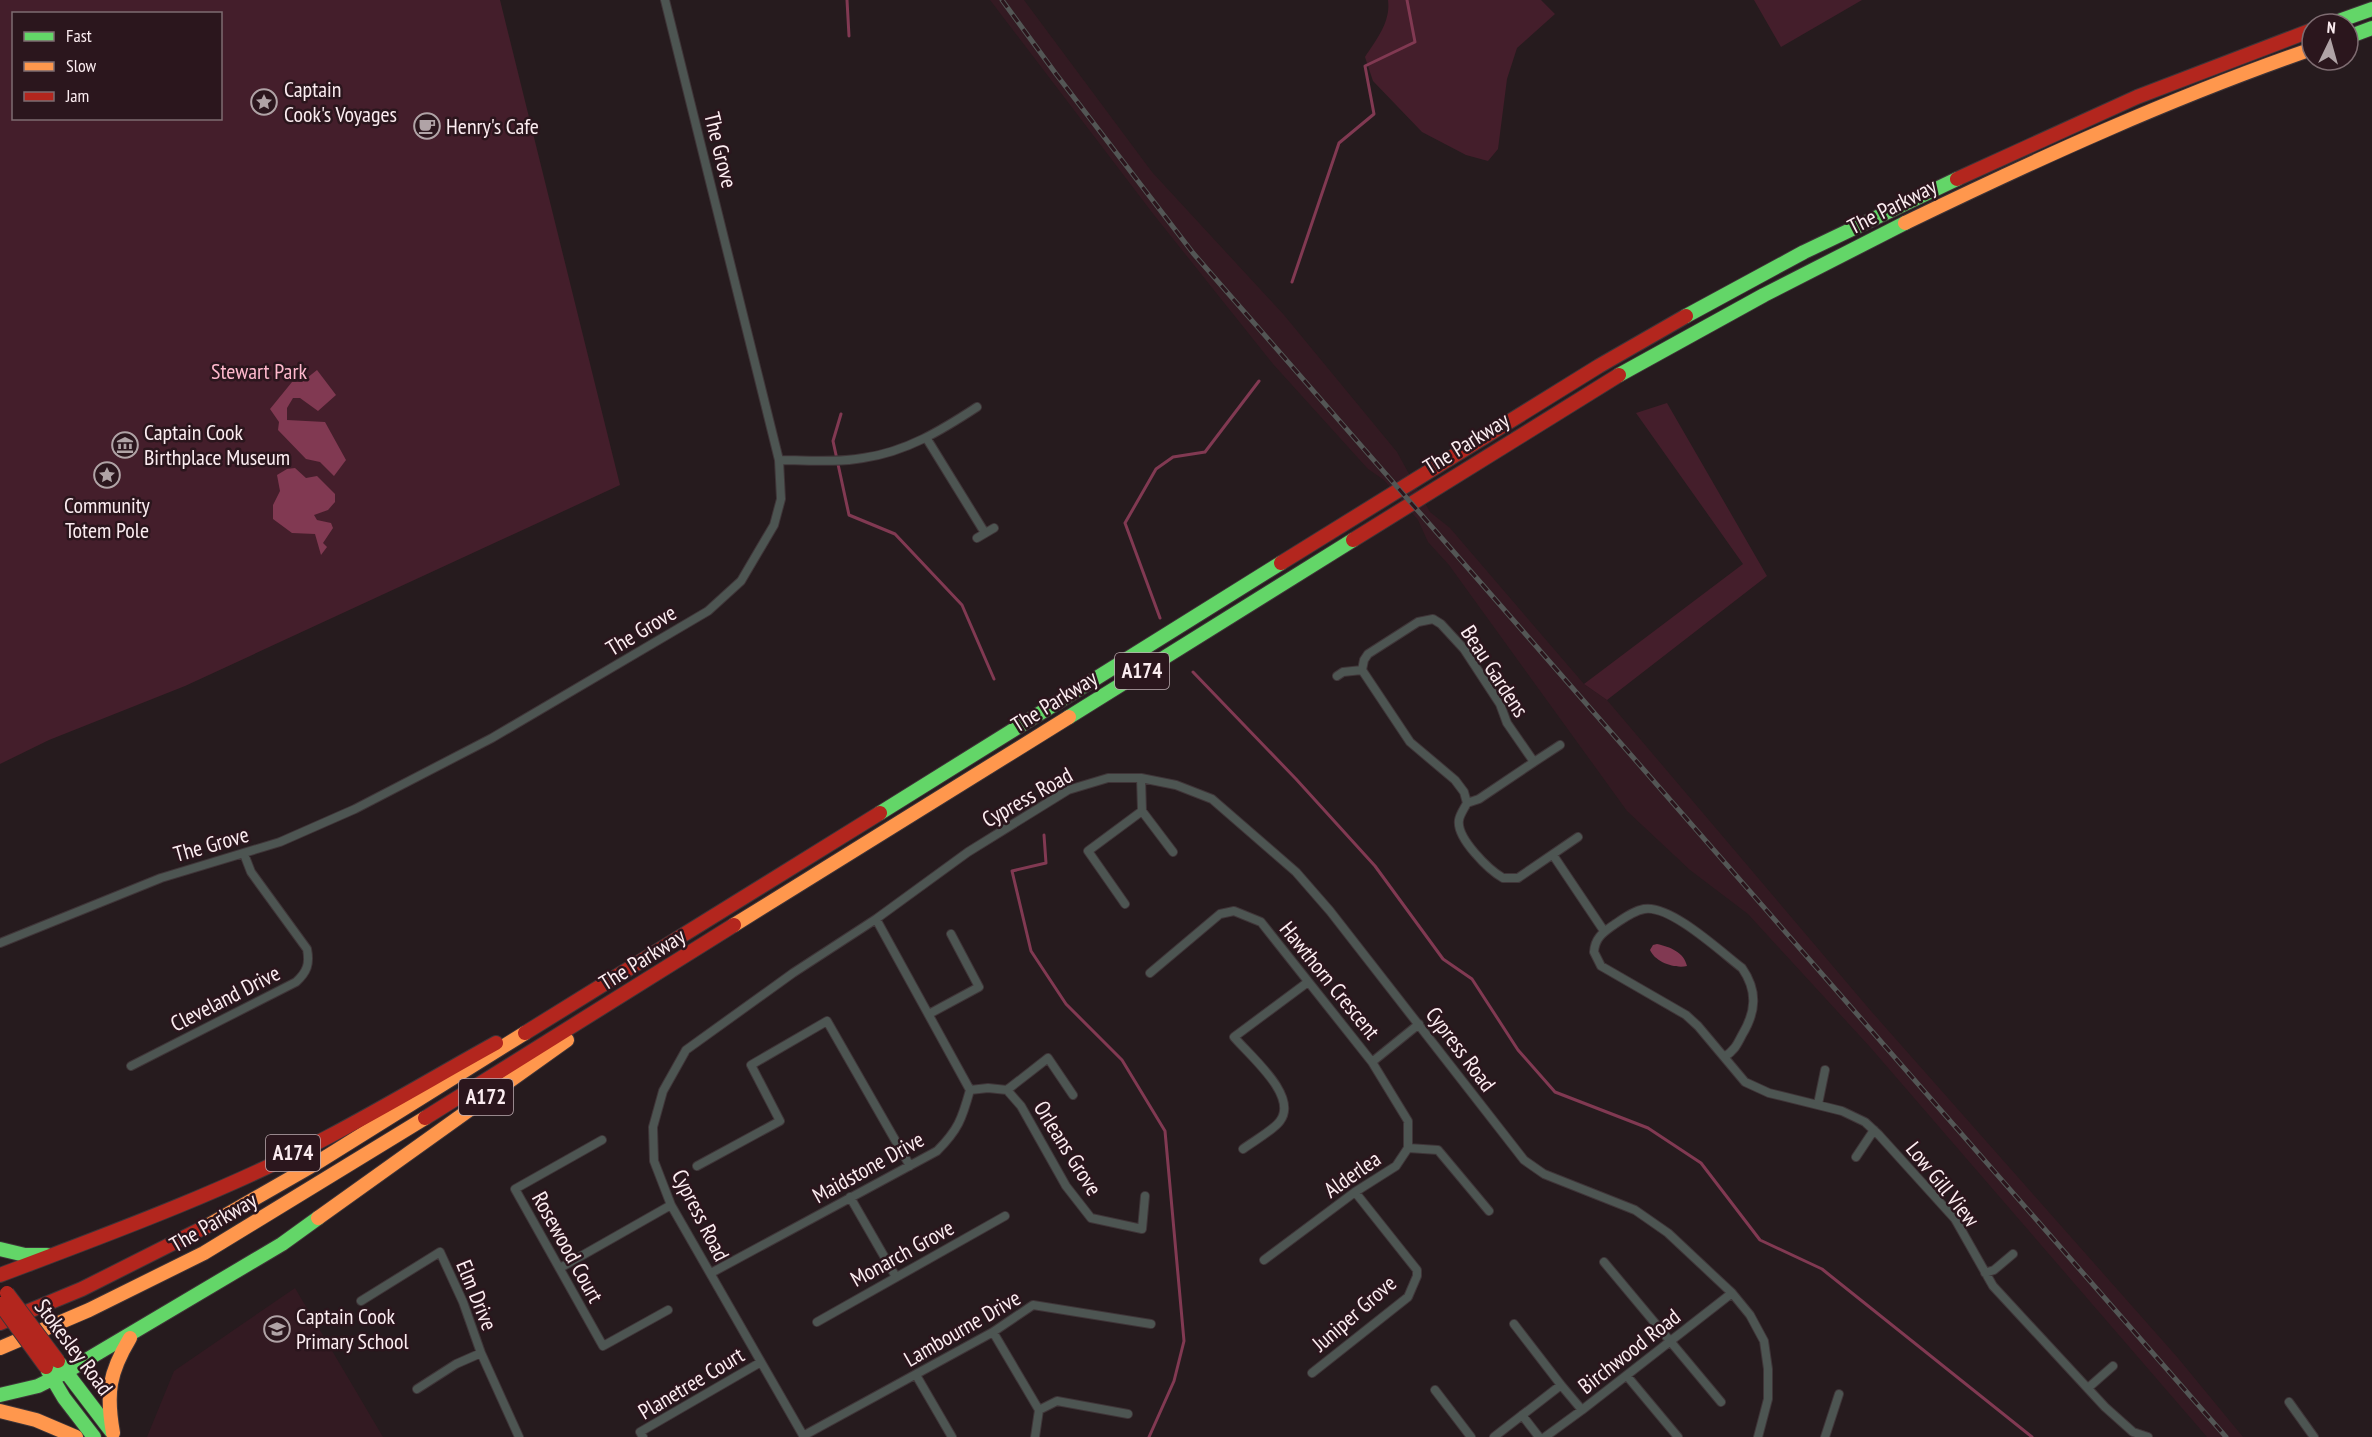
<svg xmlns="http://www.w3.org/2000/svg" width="2372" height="1437" viewBox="0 0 2372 1437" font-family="'PT Sans Narrow',sans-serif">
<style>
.built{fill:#331a22}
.green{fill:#441e2b;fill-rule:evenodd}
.water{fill:#813952}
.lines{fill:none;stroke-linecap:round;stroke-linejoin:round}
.stream{stroke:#813952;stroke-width:3}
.street-casing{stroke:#3f3538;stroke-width:10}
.fast-casing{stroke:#3f3538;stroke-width:16}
.slow-casing{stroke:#3f3538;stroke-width:16}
.jam-casing{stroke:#3f3538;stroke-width:16}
.street{stroke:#4d5552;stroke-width:8}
.fast{stroke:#63d668;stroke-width:14}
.slow{stroke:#ff974d;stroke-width:14}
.jam{stroke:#b3261e;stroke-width:14}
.rail-casing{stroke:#535655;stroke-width:5}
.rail{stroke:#2b161d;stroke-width:3;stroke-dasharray:9;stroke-linecap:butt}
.jam-bridge-casing{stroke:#3f3538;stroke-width:16;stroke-linecap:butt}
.jam-bridge{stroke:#b3261e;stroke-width:14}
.labels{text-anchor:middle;stroke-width:5;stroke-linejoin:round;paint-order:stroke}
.shield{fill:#2b161d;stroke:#bdacb1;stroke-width:1.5}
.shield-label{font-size:21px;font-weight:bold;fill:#fbecf0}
.poi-label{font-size:22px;fill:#fbecf0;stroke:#2b161d;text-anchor:start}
.street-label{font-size:22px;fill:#fbecf0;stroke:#2b161d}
.park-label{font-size:22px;fill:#ffb9cd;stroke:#2b161d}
</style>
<rect width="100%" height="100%" fill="#261b1e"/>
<path class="built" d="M990 0H1024L1152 172 1284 315 1397 452 1430 512 1450 528 1584 684 1607 700 1871 1011 2178 1358 2243 1437H2207L1870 1047 1748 914 1690 870 1627 811 1449 565 1428 542 1418 520 1384 480 1368 469 1273 364 1154 215Z
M295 1288 383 1437H147L174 1371Z"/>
<path class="green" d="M0 0H500L620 485 185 686 49 740 0 764ZM14 14H220V118H14Z
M1388 0H1541L1555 14 1517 48 1507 79 1498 149 1488 161 1466 155 1422 132 1373 81 1365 57C1376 40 1391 22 1388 0Z
M1754 0H1862L1781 47Z
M1667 403 1767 576 1607 700 1584 684 1743 564 1636 413Z"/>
<path class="water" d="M317 370 336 395 318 411 300 398H293L287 408V420L325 422 346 460 334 476 320 462 306 459 278 430 279 422 270 409 292 382H302Z
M295 468 306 478 317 476 335 494V502L328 510 314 515 317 520 331 523 333 528 323 543 327 547 321 555 315 534 292 533 273 519V505L280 491 277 475 287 469Z
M1657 944C1670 947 1684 952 1687 966 1675 969 1655 962 1650 950L1653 945Z"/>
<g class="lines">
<path class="stream" d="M847 0 849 36
M1292 282 1339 143 1374 114 1365 66 1415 42 1407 0
M841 414 833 441 849 515 895 534 962 605 994 679
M1160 618 1125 523 1156 469 1173 457 1205 452 1259 381
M1193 672 1296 779 1375 866 1443 959 1472 979 1518 1050 1555 1092 1648 1128 1701 1163 1760 1240 1822 1269 2032 1437
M1044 835 1046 863 1012 871 1031 951 1066 1004 1122 1060 1165 1131 1184 1341 1174 1381 1149 1437"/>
<g class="street-casing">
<path id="street" d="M927 439 985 533
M779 460C807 460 836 463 863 458 906 452 942 430 977 407
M977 538 994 528
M1433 619 1441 624 1464 649 1500 704 1507 723 1534 762 1479 799 1467 803 1464 792 1455 780 1410 742 1362 670 1364 660 1368 654 1418 622Z
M1337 676 1343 672 1362 670
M1534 762 1560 745
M1467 803C1464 809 1460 814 1459 820 1456 838 1489 870 1503 878H1518L1578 837
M1142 811 1173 852
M1553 855 1604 931
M1125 904 1088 851 1142 811 1141 778
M0 943 161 878 280 842 355 809 492 738 708 611 741 581 774 525 781 499 779 460 665 0
M1150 973 1220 914 1234 911 1261 922 1372 1062 1419 1024
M929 1014 979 987 951 934
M1724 1057C1734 1051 1737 1045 1742 1035 1756 1012 1758 991 1742 968 1721 952 1670 904 1644 909 1633 911 1624 918 1615 924 1604 932 1595 937 1594 952L1601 966 1686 1015 1698 1026 1745 1082 1769 1093 1842 1111 1865 1122 1879 1135 1955 1219 1993 1286 2105 1407 2133 1432 2148 1437
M131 1066 296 982C307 972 310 964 307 949L251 872 244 854
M970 1090 988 1088 1007 1090 1021 1106 1066 1186 1091 1218 1142 1229 1145 1196
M1007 1090 1048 1058 1073 1095
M1818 1104 1825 1070
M602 1140 515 1189 603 1346 668 1310
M1408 1148 1438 1150 1489 1211
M1243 1149C1252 1142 1274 1130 1280 1121 1299 1096 1249 1055 1234 1037L1308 982
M1856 1157 1874 1130
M697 1166 780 1121 751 1065 827 1021 910 1166
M850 1197 896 1277
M1264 1260 1355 1192 1396 1166 1408 1148V1121L1372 1062
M1604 1262 1721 1402
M560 1268 671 1205
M711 1273 937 1151C958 1130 962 1119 970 1090L876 919
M1985 1273 1994 1270 2013 1254
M361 1301 440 1252 463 1302 481 1353 519 1437
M817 1322 1005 1216
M1514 1324 1561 1385
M993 1332 1039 1410 1035 1437
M1312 1373 1408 1297 1417 1276V1270L1355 1192
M916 1375 952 1437
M1627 1376 1678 1437
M2088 1388 2113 1366
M417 1389 456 1364 481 1353
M1435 1390 1471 1437
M2289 1402 2314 1437
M1039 1410 1057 1401 1128 1414
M1522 1415 1539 1437
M803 1436 993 1332 1033 1305 1151 1324
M643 1437 640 1432 761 1362
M804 1437 671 1205 654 1161 653 1127 663 1091 686 1050 793 973 876 919 968 852 1068 790 1108 778H1141L1176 785 1212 799 1296 872 1330 911 1524 1160 1544 1174 1635 1210 1668 1233 1732 1293 1750 1315 1764 1341 1768 1369V1399L1758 1437
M1494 1437 1561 1385 1582 1410 1732 1293
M1545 1437 1582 1410
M1825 1437 1839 1394"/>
</g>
<g class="fast-casing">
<path id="fast" d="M2330 24 2372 9
M2348 37 2372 28
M1686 316 1804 252 1957 179
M1619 375 1764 295 1905 223
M1069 717 1353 540
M880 813 1281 563
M0 1249 25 1255H47
M60 1364 111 1431
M48 1371 64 1398 94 1437
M0 1395 38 1386 66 1372 282 1244 318 1218"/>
</g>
<g class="slow-casing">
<path id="slow" d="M1905 223C2037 159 2173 97 2312 49
M734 925 1069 717
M318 1218 567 1040
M207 1226 315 1164 525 1033
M0 1348 89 1310 204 1253 425 1118
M0 1411 36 1420 76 1437
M113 1433C106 1393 109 1373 130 1338"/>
</g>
<g class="jam-casing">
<path id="jam" d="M1957 179 2137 97 2312 30
M1353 540 1619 375
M1281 563 1599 366 1686 316
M525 1033 880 813
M425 1118 734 925
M0 1275C111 1233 223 1192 328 1137 385 1107 440 1074 496 1043
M0 1323 82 1289 207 1226"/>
</g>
<use href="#street" class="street"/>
<use href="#fast" class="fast"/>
<use href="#slow" class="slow"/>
<use href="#jam" class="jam"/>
<g class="rail-casing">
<path id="rail" d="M1002 0 1056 74 1193 253 2226 1437"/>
</g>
<use href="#rail" class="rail"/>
<g class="jam-bridge-casing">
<path id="jam-bridge" d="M7 1293 58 1361
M0 1304 46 1367"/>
</g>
<use href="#jam-bridge" class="jam-bridge"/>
</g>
<defs>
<g id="sight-ring" transform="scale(1.35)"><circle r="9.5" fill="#2b161d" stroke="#b0a3a6" stroke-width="1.5"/><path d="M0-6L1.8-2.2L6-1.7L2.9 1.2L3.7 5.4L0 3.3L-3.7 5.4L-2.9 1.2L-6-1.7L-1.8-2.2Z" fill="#b0a3a6"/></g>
<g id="cafe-ring" transform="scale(1.35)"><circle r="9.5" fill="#2b161d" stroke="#b0a3a6" stroke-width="1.5"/><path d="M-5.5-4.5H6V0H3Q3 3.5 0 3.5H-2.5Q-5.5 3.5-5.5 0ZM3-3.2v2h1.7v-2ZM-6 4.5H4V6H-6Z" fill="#b0a3a6"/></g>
<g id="museum-ring" transform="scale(1.35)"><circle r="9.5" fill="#2b161d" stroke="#b0a3a6" stroke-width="1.5"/><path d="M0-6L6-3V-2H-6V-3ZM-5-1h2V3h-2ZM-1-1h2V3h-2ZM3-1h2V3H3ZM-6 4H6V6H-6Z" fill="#b0a3a6"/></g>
<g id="school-ring" transform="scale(1.35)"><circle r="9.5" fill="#2b161d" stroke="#b0a3a6" stroke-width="1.5"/><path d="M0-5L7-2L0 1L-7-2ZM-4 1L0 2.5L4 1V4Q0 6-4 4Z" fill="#b0a3a6"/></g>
</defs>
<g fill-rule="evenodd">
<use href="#sight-ring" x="264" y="102"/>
<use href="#cafe-ring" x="427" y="126"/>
<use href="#museum-ring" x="125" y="445"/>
<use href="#sight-ring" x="107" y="475"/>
<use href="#school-ring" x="277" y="1329"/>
</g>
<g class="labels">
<g class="shield">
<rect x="1115" y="653" width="54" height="36" rx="4.5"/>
<rect x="459" y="1079" width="54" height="36" rx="4.5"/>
<rect x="266" y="1135" width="54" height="36" rx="4.5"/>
</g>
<g class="shield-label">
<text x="1142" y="678">A174</text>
<text x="486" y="1104">A172</text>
<text x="293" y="1160">A174</text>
</g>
<g class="poi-label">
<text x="284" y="97">Captain<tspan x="284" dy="25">Cook's Voyages</tspan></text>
<text x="446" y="134">Henry's Cafe</text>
<text x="144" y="440">Captain Cook<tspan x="144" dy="25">Birthplace Museum</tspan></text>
<text x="107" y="513" text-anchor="middle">Community<tspan x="107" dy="25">Totem Pole</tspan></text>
<text x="296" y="1324">Captain Cook<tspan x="296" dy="25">Primary School</tspan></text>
</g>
<g class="street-label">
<text transform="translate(721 150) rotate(76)" y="8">The Grove</text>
<text transform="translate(1892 206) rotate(-27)" y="8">The Parkway</text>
<text transform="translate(1466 443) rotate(-32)" y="8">The Parkway</text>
<text transform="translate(641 630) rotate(-31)" y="8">The Grove</text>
<text transform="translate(1495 671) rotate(57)" y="8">Beau Gardens</text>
<text transform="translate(1054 701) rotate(-32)" y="8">The Parkway</text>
<text transform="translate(1027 797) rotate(-29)" y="8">Cypress Road</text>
<text transform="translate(211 844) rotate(-16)" y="8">The Grove</text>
<text transform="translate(642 959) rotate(-32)" y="8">The Parkway</text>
<text transform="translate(1330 980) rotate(51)" y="8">Hawthorn Crescent</text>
<text transform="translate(225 998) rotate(-27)" y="8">Cleveland Drive</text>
<text transform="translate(1461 1049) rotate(53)" y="8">Cypress Road</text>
<text transform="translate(1068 1148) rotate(58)" y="8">Orleans Grove</text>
<text transform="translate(868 1167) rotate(-29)" y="8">Maidstone Drive</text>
<text transform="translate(1352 1174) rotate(-35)" y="8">Alderlea</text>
<text transform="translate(1943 1184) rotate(51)" y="8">Low Gill View</text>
<text transform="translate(701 1215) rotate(63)" y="8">Cypress Road</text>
<text transform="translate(213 1222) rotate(-30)" y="8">The Parkway</text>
<text transform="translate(568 1247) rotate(61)" y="8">Rosewood Court</text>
<text transform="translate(902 1253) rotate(-29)" y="8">Monarch Grove</text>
<text transform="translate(477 1295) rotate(68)" y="8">Elm Drive</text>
<text transform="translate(1354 1313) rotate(-41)" y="8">Juniper Grove</text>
<text transform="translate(962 1328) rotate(-30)" y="8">Lambourne Drive</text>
<text transform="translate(74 1347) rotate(53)" y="8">Stokesley Road</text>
<text transform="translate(1629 1351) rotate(-38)" y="8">Birchwood Road</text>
<text transform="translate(691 1383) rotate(-31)" y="8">Planetree Court</text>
</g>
<g class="park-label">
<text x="259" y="379">Stewart Park</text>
</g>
</g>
<rect x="12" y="12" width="210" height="108" fill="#2b161d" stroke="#7e6c71" stroke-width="1.5"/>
<rect x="24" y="32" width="30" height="9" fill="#63d668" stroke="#7e6c71" stroke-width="1.5"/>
<text x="66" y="42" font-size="18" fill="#fbecf0">Fast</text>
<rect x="24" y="62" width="30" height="9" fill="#ff974d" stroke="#7e6c71" stroke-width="1.5"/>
<text x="66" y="72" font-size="18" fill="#fbecf0">Slow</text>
<rect x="24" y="92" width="30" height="9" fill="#b3261e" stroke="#7e6c71" stroke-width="1.5"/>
<text x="66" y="102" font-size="18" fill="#fbecf0">Jam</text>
<g transform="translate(2330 42) rotate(5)"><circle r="28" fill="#2b161d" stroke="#7e6c71" stroke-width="1.5"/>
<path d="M0-4.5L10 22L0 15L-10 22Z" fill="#b0a3a6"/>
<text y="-9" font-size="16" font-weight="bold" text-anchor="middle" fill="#fbecf0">N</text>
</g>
</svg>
